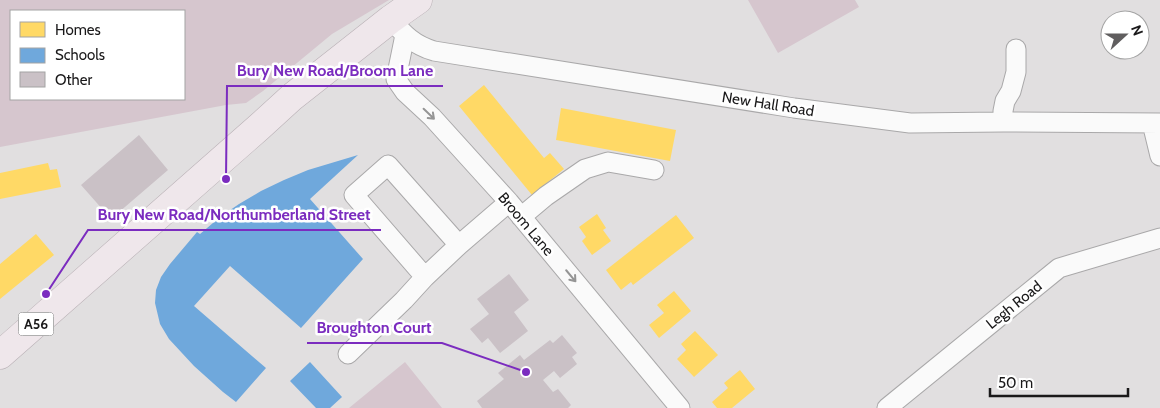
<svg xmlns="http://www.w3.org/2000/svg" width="1160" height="408" viewBox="0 0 1160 408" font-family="Cabin,sans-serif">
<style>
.green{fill:#d6c6ce;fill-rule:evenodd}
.homes{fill:#ffd966}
.schools{fill:#6fa8dc}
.building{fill:#cac1c6}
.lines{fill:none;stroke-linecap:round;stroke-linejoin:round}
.minor-casing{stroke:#a9a8a9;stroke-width:21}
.highway-casing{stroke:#b9b0b5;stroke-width:29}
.minor{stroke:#fafafa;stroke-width:19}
.highway{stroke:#efe7eb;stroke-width:28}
.oneway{stroke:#959595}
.labels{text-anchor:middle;stroke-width:5;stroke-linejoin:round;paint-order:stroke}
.shield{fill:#fff;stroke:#5f5e5f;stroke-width:1}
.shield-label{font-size:14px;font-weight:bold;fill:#1a191a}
.street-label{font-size:15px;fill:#1a191a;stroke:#fff}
.leader{fill:none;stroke:#7b2cbf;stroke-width:2}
.callout-dot{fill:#7b2cbf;stroke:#fff;stroke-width:2}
.callout-label{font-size:16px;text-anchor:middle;font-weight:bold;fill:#7b2cbf;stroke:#fff;stroke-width:5;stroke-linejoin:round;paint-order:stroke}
</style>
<rect width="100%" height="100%" fill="#e1dfe0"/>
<path class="green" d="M0 0H389L332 34 263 91 246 103 226 105 0 147ZM184 11V99H11V11Z
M748 0H855L859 7 778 53Z
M405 362 442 408H349Z"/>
<path class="homes" d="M484 85 544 158 550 153 564 169 532 195 459 106Z
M561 108 676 130 670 161 556 140Z
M48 163 50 170 57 169 61 187 0 199V173Z
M597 214 606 228 603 230 611 241 592 255 582 241 586 237 579 227Z
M676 215 694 238 633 285 631 282 621 290 606 270Z
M36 234 54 255 0 299V264Z
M674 291 691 311 659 338 649 325 664 313 657 305Z
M695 331 718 355 694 377 677 359 686 350 681 344Z
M740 370 755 389 732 408H717L712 402 728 388 724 383Z"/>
<path class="schools" d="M358 155 310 199 363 259 301 328 230 266 194 306 266 368 236 402 223 392 194 366 169 339 160 324 155 303 156 290 161 277 170 264 197 232 200 234 220 217 239 204 261 191 284 180 308 170Z
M310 362 342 397 330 408H316L290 381Z"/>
<path class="building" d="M139 135 168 170 111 219 81 185Z
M509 274 529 300 514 312 528 331 500 353 488 338 482 343 470 329 489 314 477 299Z
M562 335 577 353 572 357 577 364 560 378 554 371 543 380 553 392 558 389 571 405 568 408H482L477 401 504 379 498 373 520 355 524 360 550 340 553 343Z"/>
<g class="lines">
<g class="minor-casing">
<path id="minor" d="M391 19C404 35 414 45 434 51L794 108 910 123 1003 122 1160 123
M405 35 396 79 405 92 432 117 509 202 680 408
M1003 122V111L1005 101 1011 91 1016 72V49
M1152 123 1160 156
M521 217 546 196 585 169 608 162 654 170
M459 245 388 165 354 195 425 277 459 245 509 202
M348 354 404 300 425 277
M887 408 1059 268 1160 238"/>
</g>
<g class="highway-casing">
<path id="highway" d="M0 355 258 128 292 97 391 19 418 0"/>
</g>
<use href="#minor" class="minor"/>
<use href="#highway" class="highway"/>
</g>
<defs><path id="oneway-shaft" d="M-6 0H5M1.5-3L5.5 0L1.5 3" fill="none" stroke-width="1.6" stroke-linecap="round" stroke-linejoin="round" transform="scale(1.25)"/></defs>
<g class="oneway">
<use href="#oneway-shaft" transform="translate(429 114) rotate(44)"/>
<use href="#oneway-shaft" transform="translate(571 276) rotate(50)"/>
</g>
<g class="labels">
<rect class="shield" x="18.5" y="312.5" width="35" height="23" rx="4"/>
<g class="shield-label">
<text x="36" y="329">A56</text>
</g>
<g class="street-label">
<text transform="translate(768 104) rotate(9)" y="5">New Hall Road</text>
<text transform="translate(526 224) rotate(50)" y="5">Broom Lane</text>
<text transform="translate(1014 305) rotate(-39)" y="5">Legh Road</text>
</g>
</g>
<path class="leader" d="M226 179L227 86H443M46 294L88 230H381M526 372L442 343H307"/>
<g class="callout-dot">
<circle cx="226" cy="179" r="5"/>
<circle cx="46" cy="294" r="5"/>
<circle cx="526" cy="372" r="5"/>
</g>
<g class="callout-label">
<text x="335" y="76">Bury New Road/Broom Lane</text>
<text x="234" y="220">Bury New Road/Northumberland Street</text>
<text x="374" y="333">Broughton Court</text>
</g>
<rect x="10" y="10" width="175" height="90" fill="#ffffff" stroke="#a3a3a3"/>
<rect x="20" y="22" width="25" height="15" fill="#ffd966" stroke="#a3a3a3"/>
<text x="55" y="35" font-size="15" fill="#1a191a">Homes</text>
<rect x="20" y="48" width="25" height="15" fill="#6fa8dc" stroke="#a3a3a3"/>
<text x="55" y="60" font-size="15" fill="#1a191a">Schools</text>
<rect x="20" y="72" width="25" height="15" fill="#cac1c6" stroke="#a3a3a3"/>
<text x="55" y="85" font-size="15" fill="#1a191a">Other</text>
<g transform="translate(1125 35) rotate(69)"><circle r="24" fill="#ffffff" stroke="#a3a3a3"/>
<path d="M0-4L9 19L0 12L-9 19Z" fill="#605e5f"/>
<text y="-8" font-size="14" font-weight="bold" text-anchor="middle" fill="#1a191a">N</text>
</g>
<path d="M990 388v8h138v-8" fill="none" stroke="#1a191a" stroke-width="2.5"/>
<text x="998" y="388" font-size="15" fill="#1a191a" stroke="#ffffff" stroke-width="4" paint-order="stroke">50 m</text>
</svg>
